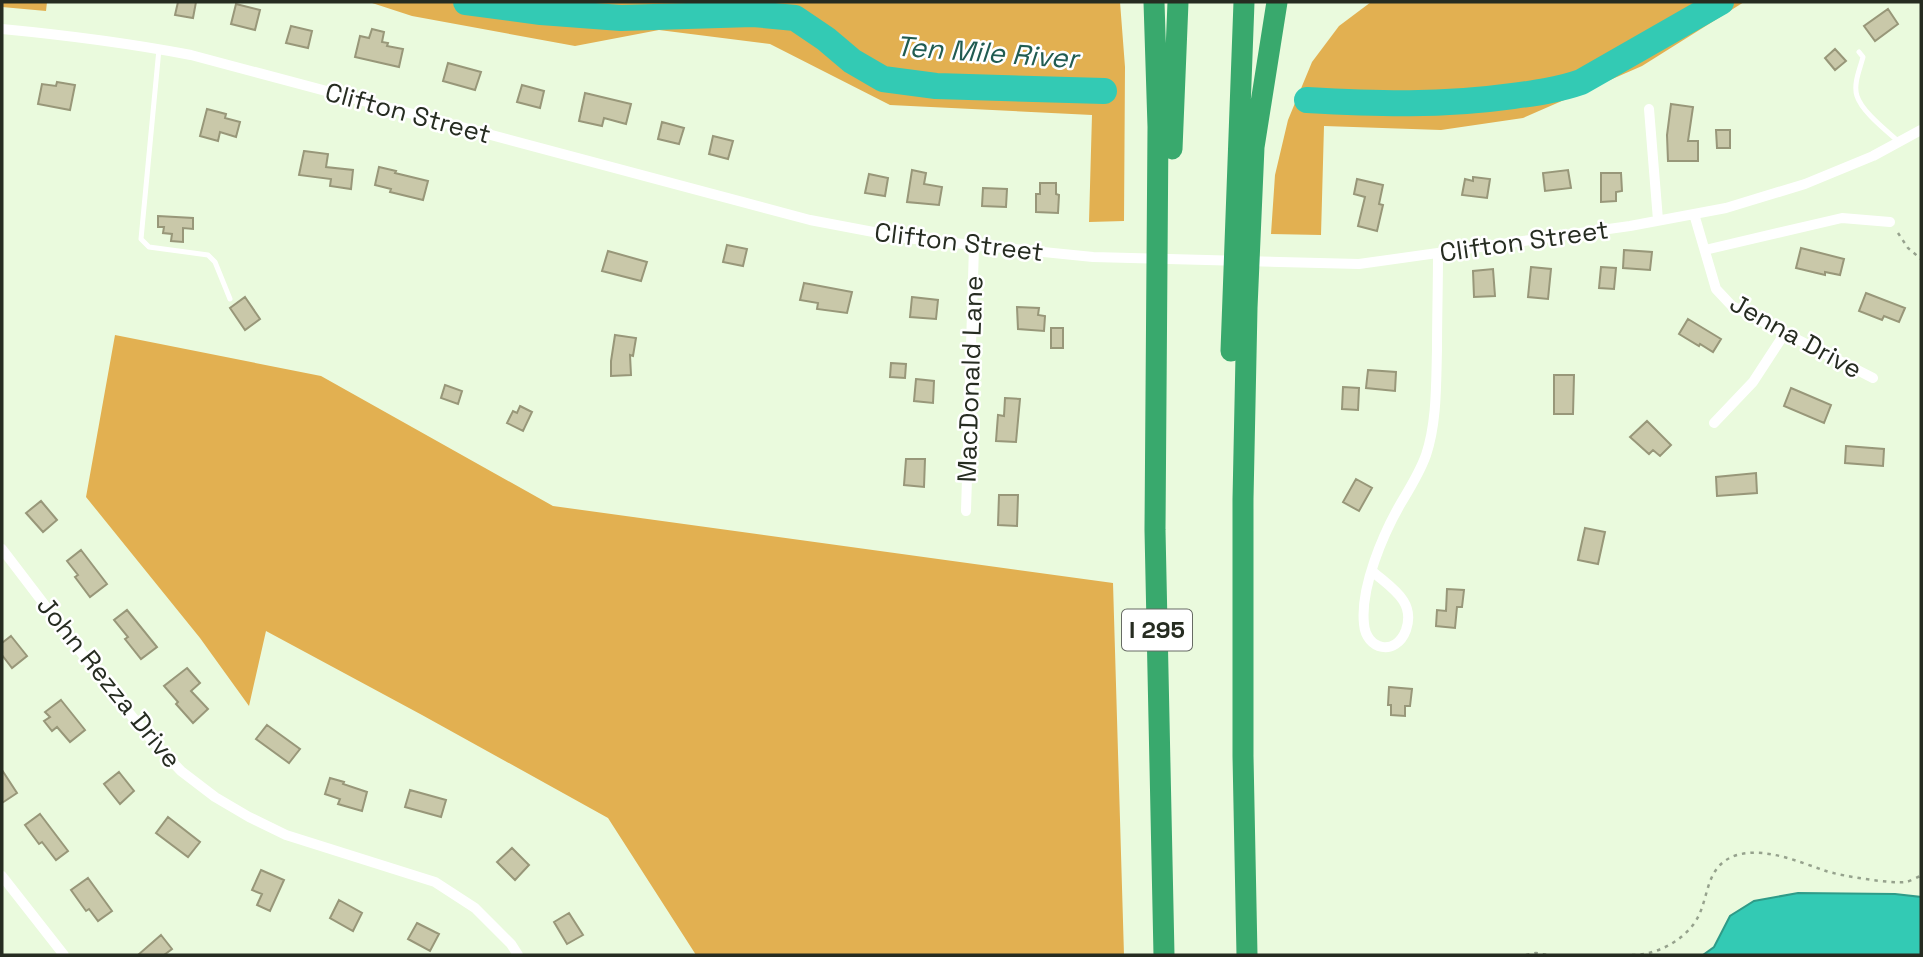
<svg xmlns="http://www.w3.org/2000/svg" width="1923" height="957" viewBox="0 0 1923 957" font-family="'Space Grotesk',sans-serif">
<style>
.forest{fill:#e2b051}
.water{fill:#33cab4;stroke:#2f9b88;stroke-width:2}
.lines{fill:none;stroke-linecap:round;stroke-linejoin:round}
.river{stroke:#33cab4;stroke-width:26}
.building{fill:#c9c8a9;stroke:#989779;stroke-width:2}
.path{stroke:#96a28d;stroke-width:2.5;stroke-dasharray:3.5 5;stroke-linecap:butt}
.lane{stroke:#fff;stroke-width:5}
.street{stroke:#fff;stroke-width:10}
.highway{stroke:#39a96d;stroke-width:21}
.labels{text-anchor:middle;stroke-width:5;stroke-linejoin:round;paint-order:stroke}
.shield{fill:#fff;stroke:#676b64;stroke-width:2}
.shield-label{font-size:24px;font-weight:bold;fill:#262c21}
.street-label{font-size:26px;fill:#262c21;stroke:#fff}
.water-label{font-size:28px;font-style:italic;fill:#215c52;stroke:#fff}
</style>
<rect width="100%" height="100%" fill="#eafadd"/>
<path class="forest" d="M2 2H47L46 11 2 7Z
M369 2H1120L1125 67 1124 221 1089 222 1092 115 890 105 770 44 659 30 575 46 412 16Z
M1371 2H1744L1642 66 1523 118 1441 130 1324 126 1321 235 1271 234 1275 175 1288 120 1312 62 1339 26Z
M115 335 321 376 553 506 1113 583 1124 955H696L608 818 422 715 266 631 249 706 200 638 86 497Z"/>
<path class="water" d="M1798 893 1895 894 1921 897V955H1703L1714 947 1730 916 1754 901Z"/>
<g class="lines">
<path class="river" d="M466 2 541 12 621 18 753 14 795 18 826 39 852 61 883 79 936 86 1104 91
M1307 100C1378 104 1441 106 1513 96 1536 93 1558 90 1581 82L1721 2"/>
</g>
<path class="building" d="M178 2H196L193 18 175 15Z
M236 4 260 10 255 30 231 24Z
M1888 9 1898 24 1875 41 1864 26Z
M291 26 312 31 308 48 286 43Z
M372 29 384 32 382 42 388 43 387 46 403 49 399 67 355 57 360 36 369 38Z
M1835 49 1846 61 1835 70 1825 58Z
M448 63 481 72 475 90 443 81Z
M57 82 75 85 70 110 38 104 42 84 56 86Z
M522 85 544 91 540 108 517 102Z
M585 93 631 104 626 124 604 118 602 126 579 121Z
M1671 104 1693 107 1688 141H1698V161H1668L1667 135Z
M207 109 226 114 225 118 240 122 236 137 220 132 218 141 200 136Z
M662 122 684 128 679 144 658 139Z
M1716 130H1730V148H1717Z
M713 136 733 141 728 159 709 154Z
M304 151 328 154 326 167 353 170 351 189 330 186 331 179 299 175Z
M379 167 396 171 395 173 428 181 423 200 390 192 391 189 375 185Z
M912 170 926 173 924 184 942 187 939 205 907 202Z
M1568 170 1571 188 1545 191 1543 173Z
M1601 173H1621L1622 191 1616 192V201L1601 202Z
M869 174 888 178 885 196 865 193Z
M1473 177 1490 179 1487 198 1462 195 1465 179 1473 181Z
M1357 179 1383 185 1379 204 1383 205 1377 231 1358 226 1365 197 1354 194Z
M1040 183H1056V194L1059 195 1058 213 1036 212V194H1040Z
M983 188 1007 189 1006 207 982 206Z
M158 216 193 218V229L183 228V242L171 241 172 234 163 233 164 227H158Z
M727 245 747 249 743 266 723 262Z
M1801 248 1844 259 1840 275 1825 272V275L1796 268Z
M1624 250 1652 252 1650 270 1623 268Z
M608 251 647 262 641 281 602 271Z
M1531 267 1551 269 1548 299 1528 297Z
M1601 267 1616 268 1614 289 1599 288Z
M1493 269 1495 296 1474 297 1473 271Z
M804 283 852 292 847 313 817 309 818 303 800 300Z
M1866 293 1905 308 1899 322 1884 316 1882 320 1859 311Z
M245 297 260 319 245 330 230 308Z
M912 297 938 300 936 319 910 317Z
M1017 307 1039 308 1038 315 1045 316 1044 331 1018 329Z
M1688 319 1721 339 1713 352 1700 344 1699 346 1679 334Z
M1051 328H1063V348H1051Z
M615 335 636 338 633 356 630 355 631 375 611 376V361Z
M891 363 906 364 905 378 890 377Z
M1368 370 1396 372 1395 391 1366 388Z
M1554 375H1574L1573 414H1554Z
M916 379 934 381 933 403 914 401Z
M445 385 462 391 458 404 441 398Z
M1343 387 1359 388 1358 410 1342 409Z
M1791 388 1831 405 1824 423 1784 406Z
M1005 398 1020 399 1016 442 996 441 998 415 1004 416Z
M520 406 532 412 523 431 507 423 513 411 517 413Z
M1647 421 1671 445 1660 456 1653 450 1649 454 1630 437Z
M1846 446 1884 449 1883 466 1845 463Z
M906 459H925L924 487 904 485Z
M1756 473 1757 493 1717 496 1716 477Z
M1356 479 1372 488 1359 511 1343 502Z
M999 495H1018L1017 526 998 525Z
M41 501 57 520 43 532 26 513Z
M1585 528 1605 532 1598 564 1578 560Z
M81 550 107 584 90 597 75 577 78 575 67 561Z
M1447 589 1464 590 1462 607H1457L1455 628 1436 626 1437 610 1446 611Z
M127 610 157 647 141 659 125 639 128 637 114 620Z
M11 636 27 656 12 668 2 655V643Z
M187 668 200 683 191 691 208 709 193 723 176 704 178 702 164 686Z
M1389 687 1412 689 1410 706H1405V716L1391 715V705H1388Z
M61 700 85 730 70 742 57 727 52 731 44 721 50 717 45 712Z
M267 725 300 749 289 763 256 739Z
M2 770 17 793 2 803Z
M119 772 134 791 120 804 104 784Z
M330 778 344 782 343 784 367 792 362 811 338 804 340 799 325 794Z
M410 790 446 800 441 817 405 807Z
M40 814 68 851 56 860 42 842 39 844 25 825Z
M168 817 200 842 188 857 156 833Z
M512 848 529 865 515 880 497 862Z
M261 870 284 880 270 911 257 905 262 894 252 890Z
M88 878 112 911 98 921 89 909 86 911 71 890Z
M339 900 362 913 353 931 330 918Z
M569 913 583 935 567 944 554 922Z
M417 923 439 934 430 951 408 939Z
M161 935 172 949 164 955H138Z"/>
<g class="lines">
<path class="path" d="M1898 233 1908 248 1921 259
M1526 955 1536 953 1547 955
M1632 955C1655 955 1679 943 1693 925 1711 902 1702 866 1737 855 1766 847 1799 862 1826 871 1841 876 1891 884 1906 882 1911 881 1917 877 1921 876"/>
<path class="lane" d="M159 49 141 239 149 247 208 255 215 262 230 299
M1859 52 1863 57C1860 69 1853 84 1857 96 1862 112 1887 131 1899 142"/>
<path class="street" d="M2 29C65 35 128 43 191 55L810 220 905 238 1093 257 1359 264 1630 226 1726 208 1805 184 1873 156 1921 130
M1649 109 1658 220
M1694 214 1716 289 1732 306 1873 378
M1705 250 1842 218 1890 222
M1714 423 1753 382 1785 333
M966 511 974 246
M2 549 99 676 148 736 181 771 215 797 249 817 286 835 435 882 475 908 511 944 518 955
M1372 571C1391 588 1416 601 1406 630 1396 657 1366 650 1364 624 1360 588 1383 534 1401 503 1410 488 1420 472 1426 455 1437 422 1436 384 1437 350 1437 318 1438 286 1438 254
M2 876 64 955"/>
<path class="highway" d="M1154 2 1158 127 1155 530 1164 955
M1172 149 1178 2
M1231 351 1244 2
M1247 955 1243 756V499L1247 308 1254 147 1277 2"/>
</g>
<g class="labels">
<rect class="shield" x="1122" y="609.5" width="70" height="41" rx="5"/>
<g class="shield-label">
<text x="1157" y="638">I 295</text>
</g>
<g class="street-label">
<text transform="translate(408 113) rotate(15)" y="9">Clifton Street</text>
<text transform="translate(1524 241) rotate(-8)" y="9">Clifton Street</text>
<text transform="translate(959 242) rotate(7)" y="9">Clifton Street</text>
<text transform="translate(1796 336) rotate(29)" y="9">Jenna Drive</text>
<text transform="translate(970 379) rotate(-88)" y="9">MacDonald Lane</text>
<text transform="translate(109 682) rotate(51)" y="9">John Rezza Drive</text>
</g>
<g class="water-label">
<text transform="translate(987 52) rotate(4)" y="10">Ten Mile River</text>
</g>
</g>
<rect width="1923" height="957" fill="none" stroke="#262c21" stroke-width="7"/>
</svg>
